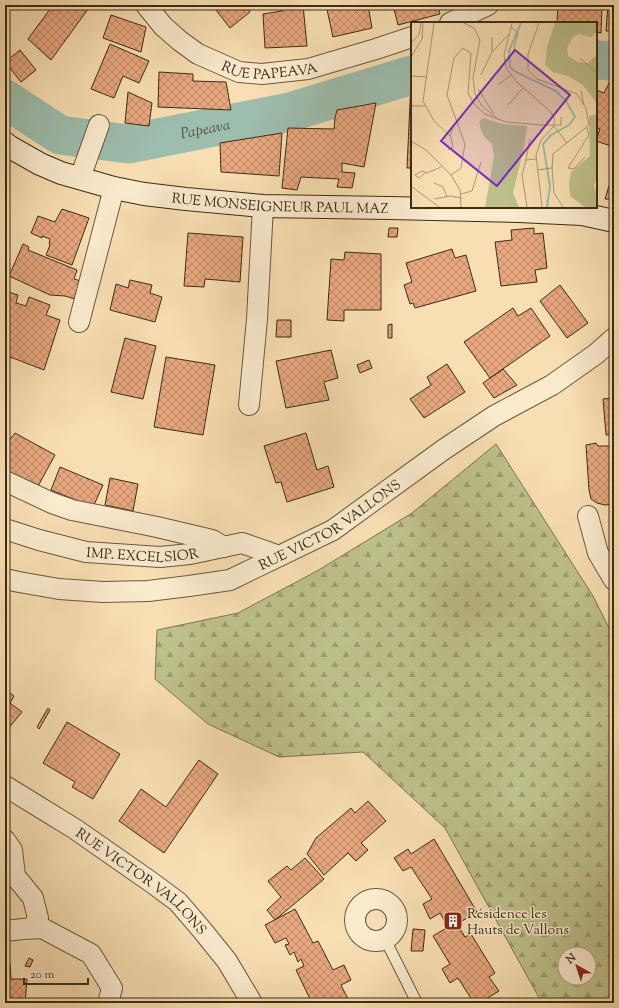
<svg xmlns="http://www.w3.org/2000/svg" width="619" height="1008" viewBox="0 0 619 1008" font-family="'Sorts Mill Goudy',serif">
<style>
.forest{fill:url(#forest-firs);stroke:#7d7651;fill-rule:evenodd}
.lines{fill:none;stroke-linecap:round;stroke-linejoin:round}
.river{stroke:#9dbdae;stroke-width:39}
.building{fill:url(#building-cross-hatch);stroke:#3c2c16}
.service-casing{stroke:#6b593d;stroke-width:12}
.minor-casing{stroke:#6b593d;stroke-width:22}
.secondary-casing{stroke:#3c2c16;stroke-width:24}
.service{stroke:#faeace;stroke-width:10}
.minor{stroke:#faeace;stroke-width:20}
.secondary{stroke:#faeace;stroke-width:22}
.labels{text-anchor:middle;stroke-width:3;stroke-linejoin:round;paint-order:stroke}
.street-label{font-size:14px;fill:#3c2c16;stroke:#faeace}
.poi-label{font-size:14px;fill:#3c2c16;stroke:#faeace;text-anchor:start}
.water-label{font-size:15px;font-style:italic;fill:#54503c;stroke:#faeace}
.inset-river{fill:none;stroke:#9dbdae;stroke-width:2}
.inset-road{fill:none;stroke:#ad9774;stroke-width:1}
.view{fill:#7b2cbf;fill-opacity:0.15;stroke:#7b2cbf;stroke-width:2}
.inset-edge{fill:none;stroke:#3c2c16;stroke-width:2}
</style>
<defs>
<pattern id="forest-firs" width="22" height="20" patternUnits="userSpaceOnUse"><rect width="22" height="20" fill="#bec18c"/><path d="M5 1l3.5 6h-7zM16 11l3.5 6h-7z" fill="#9c9d71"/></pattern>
<pattern id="building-cross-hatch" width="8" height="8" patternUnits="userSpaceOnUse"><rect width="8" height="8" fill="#e8a77f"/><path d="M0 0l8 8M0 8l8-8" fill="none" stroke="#bd8867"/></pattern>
</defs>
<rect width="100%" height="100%" fill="#f8dfb3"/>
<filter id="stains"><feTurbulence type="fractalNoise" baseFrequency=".005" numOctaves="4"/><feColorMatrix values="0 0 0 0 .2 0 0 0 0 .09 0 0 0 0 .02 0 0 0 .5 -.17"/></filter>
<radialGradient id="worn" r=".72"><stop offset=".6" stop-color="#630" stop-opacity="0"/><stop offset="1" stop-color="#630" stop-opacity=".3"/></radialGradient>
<path class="forest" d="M496 444 593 596 614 638V1003H542L445 828 363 752 279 757 208 724 155 679 157 630 238 613 317 571 412 513ZM565 954H589V978H565Z"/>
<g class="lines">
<g class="river">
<path d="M596 60 614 61"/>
<path id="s1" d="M5 99 60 135 128 144 290 112 412 75"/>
</g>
</g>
<path class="building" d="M53 5H91L51 60 28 39Z
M212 5H245L250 12 230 28Z
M280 5H303L307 46 265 48 263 14 282 11Z
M326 5H368L372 28 333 37Z
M393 5H438L440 14 398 25Z
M558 5H602L601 33 596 32V23H557Z
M608 5H614V31H606Z
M111 15 146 27 141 52 103 38Z
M110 44 149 61 139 83 123 76 114 98 91 89Z
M20 50 36 70 21 82 5 62Z
M159 72 193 74V81L226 82 231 110 158 107Z
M614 73V147L596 141 600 129 596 128V90L604 93Z
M411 81H412V168H407Z
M128 92 152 103 149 126 125 123Z
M376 103 364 167 342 163V172L355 173 352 188 337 187 339 179 301 177 297 190 282 188 288 128 334 129 335 118 337 110Z
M282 133 279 176 221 172 220 143Z
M614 171V199H605L608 189Z
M62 209 89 218 72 265 46 255 50 245 49 244 50 239 42 236V238L31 233 38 216 55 222Z
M389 228H398L397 237H388Z
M534 228V234L543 233 547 268 535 270 537 282 501 286 495 242 512 240 511 230Z
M188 233 243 237 240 282 205 279 204 287 184 286Z
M23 244 29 247 28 250 77 270 74 279 84 282 78 300 65 296 50 295 9 276Z
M452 249 455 258 466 255 476 291 415 308 413 303 410 304 404 285 412 282 406 263Z
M345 252 381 254V310H344V321L327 320 331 259 344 260Z
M130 280 152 285 150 293 162 297 155 322 110 310 116 284 128 288Z
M560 285 588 323 567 338 540 301Z
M5 291 18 295 16 303 26 306 29 297 50 305 46 315 60 320 44 370 5 355V340L6 338H5Z
M513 308 518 316 531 308 550 336 490 378 464 342Z
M277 320H291V337H276Z
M392 324V338H388V325Z
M125 338 156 346 143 399 111 392Z
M331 350 338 378 324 382 329 400 286 408 276 361Z
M166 357 215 365 203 435 154 427Z
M369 360 372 368 360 373 357 365Z
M447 364 465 392 424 418 410 399 431 385 427 377Z
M503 369 517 385 494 398 483 383Z
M614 398V435H606L603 399Z
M15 433 55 455 37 488 5 472V441L8 442Z
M306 433 317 470 328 466 334 487 287 502 281 482 276 483 264 446Z
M596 443 598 446H614V504L605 505 597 503 591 499 589 490 586 445Z
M60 467 103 485 93 507 51 490Z
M110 478 138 484 133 511 105 505Z
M5 689 14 696 10 703 22 712 7 730 5 729Z
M48 708 50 710 39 729 37 727Z
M67 722 120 754 93 799 72 787 75 782 43 763Z
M199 760 218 774 164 853 119 821 141 789 166 807Z
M368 801 386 821 361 843 368 850 356 861 348 853 324 875 307 854 316 838 351 808 355 813Z
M434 839 477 912 457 924 465 937 471 934 495 973 489 977 499 991 479 1003H474L458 978 450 983 442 969 450 964 433 936 448 927 440 913 430 919 423 904 432 899 411 867 403 871 394 858 408 849 411 854Z
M305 858 324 879 275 920 267 910 281 897 268 881 287 866 291 870Z
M295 909 313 943 318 941 333 970 344 965 351 980 341 985 350 1003H312L296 970 304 966 301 959 298 962 294 952 290 955 285 945 289 944 286 938 275 943 265 925Z
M413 929 425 930 423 951H411Z
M29 958 33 960 30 967 25 966Z
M5 963H10L11 979H27L25 1003H5Z"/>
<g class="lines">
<g class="service-casing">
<path id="service" d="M385 939 417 1003"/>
</g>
<g class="minor-casing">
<g id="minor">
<path id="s2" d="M146 5 163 26 180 41 198 54 239 72 262 74 308 69 376 49 412 37"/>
<path d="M450 23 488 5"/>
<path d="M80 178 99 125"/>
<path d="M79 322 114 188"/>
<path d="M249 405 257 319 263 206"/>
<path d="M5 481 52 503 72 510 157 527 212 540 224 547"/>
<path d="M588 516 598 553 614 580"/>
<path id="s3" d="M5 529 39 540 86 552 160 557 190 554 242 543 279 556"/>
<path id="s4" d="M5 579 19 582 59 589 103 592 148 591 189 586 230 580 333 530 443 450 494 416 552 385 596 354 614 338"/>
<path id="s5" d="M5 786 36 805 75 829 151 882 178 902 202 930 227 961 252 1003"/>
<path d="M5 840 12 850 15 876 33 898 38 918 33 928"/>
<circle cx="376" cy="920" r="21"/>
<path d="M5 931 23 929 42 928 91 954 112 988 108 1003"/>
</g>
</g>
<g class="secondary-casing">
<g id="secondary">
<path id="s6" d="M5 143 10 147 40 164 61 173 114 188 144 194 186 199 263 206 389 208 519 211 582 214 614 221"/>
</g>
</g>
<use href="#service" class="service"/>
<use href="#minor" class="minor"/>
<use href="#secondary" class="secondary"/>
</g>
<defs>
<g id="building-square" transform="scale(1)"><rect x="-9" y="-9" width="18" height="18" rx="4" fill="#8f2418" stroke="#faeace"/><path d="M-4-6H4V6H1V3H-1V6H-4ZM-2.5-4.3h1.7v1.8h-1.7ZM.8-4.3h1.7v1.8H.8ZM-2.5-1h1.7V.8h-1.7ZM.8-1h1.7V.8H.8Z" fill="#fff"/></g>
</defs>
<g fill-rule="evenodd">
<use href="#building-square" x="453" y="921"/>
</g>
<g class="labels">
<g class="street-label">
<text dy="5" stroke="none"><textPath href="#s2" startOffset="147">RUE PAPEAVA</textPath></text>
<text dy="5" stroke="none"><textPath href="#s6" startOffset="286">RUE MONSEIGNEUR PAUL MAZ</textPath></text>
<text dy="5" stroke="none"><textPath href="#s4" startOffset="341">RUE VICTOR VALLONS</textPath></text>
<text dy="5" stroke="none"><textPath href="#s3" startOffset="141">IMP. EXCELSIOR</textPath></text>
<text dy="5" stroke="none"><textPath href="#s5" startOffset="167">RUE VICTOR VALLONS</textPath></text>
</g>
<g class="poi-label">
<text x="467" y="918">Résidence les<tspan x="467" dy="16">Hauts de Vallons</tspan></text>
</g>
<g class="water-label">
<text dy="5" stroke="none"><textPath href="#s1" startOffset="213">Papeava</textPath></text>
</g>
</g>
<g transform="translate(411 22)">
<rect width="186" height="186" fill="#f8dfb3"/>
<path d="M144 1H186V10L180 15 168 12 162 15 156 26 157 34 167 40 177 41 186 32V82L172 63 157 54 142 50 134 43 136 25ZM186 92V153L183 165 186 172V185H174L159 174 158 161 160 150 179 134 178 94ZM72 96 91 102 116 104 113 125 102 171 108 185H74L83 135 81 122 74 116 70 108 68 100Z" fill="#bec18c"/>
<path class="inset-river" d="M110 1 98 29 99 45 105 50 145 69 155 79 164 95 158 103 140 113 132 122 139 164 136 185"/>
<path class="inset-road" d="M23 1 12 79 23 99 40 115 42 125 37 128M53 1 63 6 69 18 62 56 64 72 71 84 88 98M101 1 93 33 95 46 106 60 140 90 144 98 142 105 130 118 125 133 131 185M100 5 107 11 102 30M81 15V30M0 21 8 13 10 1M0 35 11 17 12 1M169 36 186 51M70 53 81 30 98 12M0 54 15 55M87 63 100 53M67 67 83 92M170 69 173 83M0 81 2 84H14M97 83 112 66M143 104 156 121M39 114 43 102M0 119 15 128 40 153 50 146 54 122 36 73 43 36 52 26 60 31 57 71 63 82 74 92 95 100 131 103H150V95M174 135 163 147 157 146 178 113 176 106M115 138 119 117M141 145 143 171 152 185M126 148 141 146 142 132 178 103 175 86 166 72 126 57 117 48V32L128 1M14 151 8 156 4 153 11 149 16 151 30 145M40 153 49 168 50 185M23 161 32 165 36 175M0 164 28 185M50 172 61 169 70 140M23 177 39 174 51 176M116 185 111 153 115 138 125 137"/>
<path class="view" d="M104 28 159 73 86 164 30 119Z"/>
<rect width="186" height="186" class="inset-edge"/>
</g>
<rect width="619" height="1008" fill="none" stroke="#f8dfb3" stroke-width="20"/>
<rect x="6" y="6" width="607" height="996" fill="none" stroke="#3c2c16" stroke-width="2"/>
<rect x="10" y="10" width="599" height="988" fill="none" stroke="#3c2c16"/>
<g transform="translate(577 966) rotate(321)"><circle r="19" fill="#faeace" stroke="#ae9e84"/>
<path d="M0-3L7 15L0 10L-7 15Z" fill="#8f2418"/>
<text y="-6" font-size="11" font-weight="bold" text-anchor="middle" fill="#3c2c16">N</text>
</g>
<path d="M24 978v6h64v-6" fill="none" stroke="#3c2c16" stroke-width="2"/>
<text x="30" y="978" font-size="12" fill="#3c2c16" stroke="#faeace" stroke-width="3" paint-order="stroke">20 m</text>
<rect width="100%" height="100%" filter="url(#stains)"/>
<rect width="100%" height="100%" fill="url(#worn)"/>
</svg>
